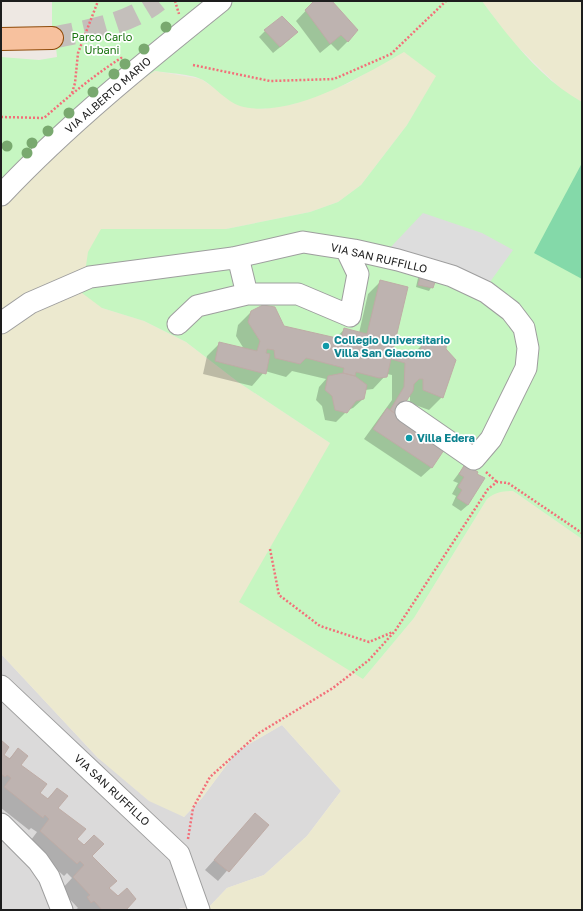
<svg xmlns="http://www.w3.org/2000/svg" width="583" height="911" viewBox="0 0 583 911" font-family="'Golos Text',sans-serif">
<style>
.residential{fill:#dbdada}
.farmland{fill:#ece9cf}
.park{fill:#c6f6c1}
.pitch{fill:#84d9a9}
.parking{fill:#ddd}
.shadow{fill:#0003}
.building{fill:#beb3b0;stroke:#beaca6}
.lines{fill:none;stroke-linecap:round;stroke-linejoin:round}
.major-tunnel{stroke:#c4bfbb;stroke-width:22;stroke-dasharray:22 11;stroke-linecap:butt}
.minor-casing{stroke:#9e9e9e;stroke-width:23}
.major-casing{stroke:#8e4907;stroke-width:24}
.path{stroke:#f36f79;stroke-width:2.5;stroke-dasharray:2 2;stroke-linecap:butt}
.minor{stroke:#fff;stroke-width:21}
.major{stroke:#f7c19e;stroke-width:22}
.tree{fill:#79a96f}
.culture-dot{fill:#0f9aa8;stroke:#fff;stroke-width:1.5}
.labels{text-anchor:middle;stroke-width:3.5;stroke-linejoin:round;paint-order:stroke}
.park-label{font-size:11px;fill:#1a7510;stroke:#fff}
.street-label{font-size:11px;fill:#1d1d1d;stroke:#fff}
.culture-label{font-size:11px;font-weight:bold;fill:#0d838f;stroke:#fff;text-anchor:start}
</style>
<rect width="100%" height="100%" fill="#eee8e3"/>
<path class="residential" d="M1 654 98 758 184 817 202 798 237 751 282 725 341 791 307 836 264 875 227 888 209 907 181 908 176 910H1Z"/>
<path class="farmland" d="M482 1H582V102L564 92 511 40Z
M404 51 437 76 407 125 361 185 338 202 310 212 226 229H101L102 308 144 321 186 342 238 382 330 443 316 470 363 679 414 618 487 499 494 493 503 491H513L582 539V910H209V907L227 888 264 875 307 836 341 791 282 725 237 751 202 798 184 817 149 801 98 758 1 654V127L68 124 155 71 201 79 239 105 262 109 294 104 349 83Z"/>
<path class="park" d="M52 1H482C510 39 541 79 582 102V539L513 491C502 491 496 492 487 499L414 618 363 679 239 602 330 443 238 382 186 342 144 321 102 308 82 293 88 252 101 229H226L310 212 338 202 361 185 407 125 436 76 404 52C362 76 290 120 240 106 227 102 215 87 203 80 192 74 167 73 155 71L88 112 1 195V57L39 60 57 57 56 47 52 38Z"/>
<path class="pitch" d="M582 163V279L534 253Z"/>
<path class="parking" d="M423 213 482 233 513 250 487 286 388 250Z"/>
<path class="shadow" d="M315 1H331L348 41 338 51 331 44 320 53 296 21Z
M265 31 290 39 273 53 259 37Z
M421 275 424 280 434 283 429 291 416 287 418 278Z
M381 281 392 351 411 356 423 344 442 397 429 410 410 403V394L396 415 444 447 431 468 421 477 364 439 392 400V375L387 374 373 389 365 390 363 399 353 408 348 410 336 422 325 420 322 406 316 400 319 387 326 379 292 371 286 377 265 371 252 386 203 374 207 356 220 343 244 349 236 336 238 325 251 312 284 327 334 339 344 330 359 333 368 294Z
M465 465 468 505 461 511 452 505 456 496 452 494 458 483 453 481Z
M1 742 3 755 9 759 18 749 20 766 39 794 46 800 57 789 56 808 75 839 91 856 108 889 124 910H75L78 908 61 890 72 878 67 873 64 876 28 844 37 832 31 828 29 830 1 808Z
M255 815 267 825 218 881 205 870Z"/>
<path class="building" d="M314 1H332L358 30 348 42 341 35 330 44 305 10Z
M282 16 298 32 280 47 264 30Z
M421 274 425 279 435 282 433 288 418 285Z
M380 280 408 287 393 350 423 358 424 350 421 349 422 344 435 338 447 339 446 349 456 360 443 398 423 390V379H419L414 384 413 391 397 415 390 410 404 387 405 363 391 359 387 377 379 378 356 372 355 376 343 373 344 368 306 358 300 364 275 358 274 350 267 349 266 353 270 354 266 374 215 361 219 342 257 351 260 341 248 322 251 311 263 305 275 307 284 326 341 339 344 328 367 334Z
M343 373 355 376 367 385 364 399 356 401 347 413 335 410 332 396 325 390 328 376Z
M387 408 446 447 432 468 373 429Z
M465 464 478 472 477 474 485 478 468 505 457 498 462 490 458 487 464 477 459 474Z
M1 740 9 747 4 755 10 759 18 748 28 756 21 765 47 784 40 793 48 799 57 788 68 796 58 808 86 829 77 839 84 845 94 835 104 844 92 856 117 881 109 888 118 896 127 888 136 899 126 910H102L94 901 91 903 87 897 90 895 73 877 84 865 80 861 77 864 40 831 49 819 45 815 43 818 4 787 11 778 7 775 5 777 1 774Z
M255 813 269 825 229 872 214 860Z"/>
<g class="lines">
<path class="major-tunnel" d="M52 38C88 30 128 25 158 1"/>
<g class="minor-casing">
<path id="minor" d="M1 195C68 124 145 62 221 1
M247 294H298L350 316 358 274 346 249
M1 323 30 303 90 277 233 258 303 242 354 250 398 260 452 276 486 292 511 311 524 328 528 348 526 368 491 439 474 459 406 412
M178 324 197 306 247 294 238 257
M1 686 179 854 199 910
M1 824 38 861 49 877 62 910"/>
</g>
<g class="major-casing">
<path id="major" d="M1 39 52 38"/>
</g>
<path class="path" d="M175 1 179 14
M193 65 270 81 334 79 391 54 446 1
M72 93 75 83 78 53 98 1
M1 117 44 118C69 96 93 76 121 58H123
M486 472 497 482
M270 549 279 595 320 626 369 642 393 632
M188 839 193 808 210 777 259 733 333 688 369 660 395 631 488 489 497 482 508 483 582 533"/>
<use href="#minor" class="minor"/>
<use href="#major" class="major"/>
</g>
<g class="tree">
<circle cx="166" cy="27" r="5.5"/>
<circle cx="144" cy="49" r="5.5"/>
<circle cx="125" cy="64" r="5.5"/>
<circle cx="114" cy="74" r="5.5"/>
<circle cx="93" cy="92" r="5.5"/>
<circle cx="69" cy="113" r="5.5"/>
<circle cx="48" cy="131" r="5.5"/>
<circle cx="32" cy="143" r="5.5"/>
<circle cx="7" cy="146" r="5.5"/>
<circle cx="27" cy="153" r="5.5"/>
</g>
<g class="culture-dot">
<circle cx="326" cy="346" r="4"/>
<circle cx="409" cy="438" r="4"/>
</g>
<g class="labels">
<g class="park-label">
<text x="102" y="41">Parco Carlo<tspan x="102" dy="13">Urbani</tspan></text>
</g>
<g class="street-label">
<text transform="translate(108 95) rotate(-41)" y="4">VIA ALBERTO MARIO</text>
<text transform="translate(379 258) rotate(13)" y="4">VIA SAN RUFFILLO</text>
<text transform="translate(112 790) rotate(43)" y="4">VIA SAN RUFFILLO</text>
</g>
<g class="culture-label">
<text x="334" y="344">Collegio Universitario<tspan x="334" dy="13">Villa San Giacomo</tspan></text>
<text x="417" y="442">Villa Edera</text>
</g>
</g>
<rect width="583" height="911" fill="none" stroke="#1d1d1d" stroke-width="4"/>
</svg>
